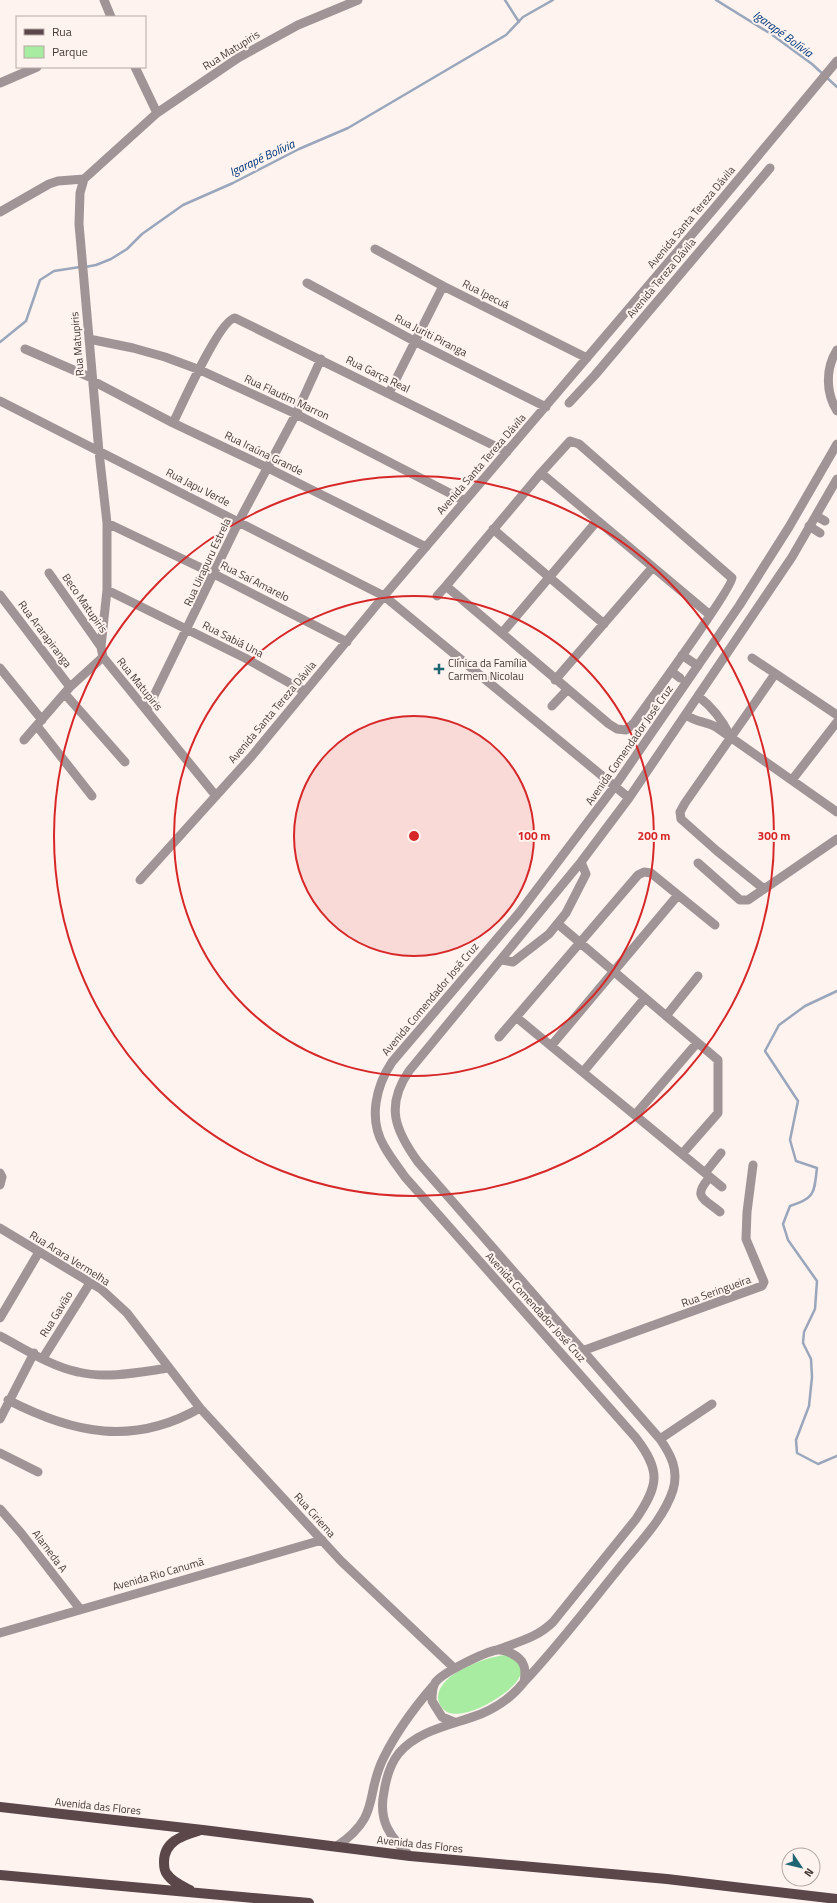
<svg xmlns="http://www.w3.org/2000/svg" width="837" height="1903" viewBox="0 0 837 1903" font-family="'Titillium Web',sans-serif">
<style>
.green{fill:#a8eca2}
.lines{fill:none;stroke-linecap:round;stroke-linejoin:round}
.stream{stroke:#99a6bb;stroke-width:2.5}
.minor{stroke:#a19496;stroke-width:9}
.major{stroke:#5b464a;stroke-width:10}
.ring{fill:none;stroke:#d62828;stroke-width:2}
.poi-dot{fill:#1d6573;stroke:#fef3ef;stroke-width:1.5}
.labels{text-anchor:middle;stroke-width:4;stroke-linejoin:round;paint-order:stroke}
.street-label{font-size:11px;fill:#443935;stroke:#fef3ef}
.poi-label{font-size:11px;fill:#443935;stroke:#fef3ef;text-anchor:start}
.water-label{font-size:12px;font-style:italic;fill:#003578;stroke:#fef3ef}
.centre{fill:#d62828;stroke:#fef3ef;stroke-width:2}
.ring-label{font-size:12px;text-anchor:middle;font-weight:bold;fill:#d62828;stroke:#fef3ef;stroke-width:4;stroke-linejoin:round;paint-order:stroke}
</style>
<rect width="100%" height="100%" fill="#fef3ef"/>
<path class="green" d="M505 1655 518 1661C520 1666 522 1671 520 1676 512 1694 465 1721 447 1712 442 1709 439 1704 438 1699 436 1674 486 1657 505 1655Z"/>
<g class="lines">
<path class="stream" d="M505 0 519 22
M716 0 771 34 812 64 837 87
M85 267 96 265 111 259 127 249 142 234 183 205 233 183 299 149 348 128 506 35 523 17 553 0
M0 342 26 321 40 280 54 271 80 267
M837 991 805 1006 779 1025 765 1051 798 1101 790 1140 796 1161 817 1168C814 1192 816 1198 790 1206L783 1224 788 1240 817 1281 815 1309 804 1332 803 1343 811 1359 812 1377 809 1406 796 1440 797 1453 818 1464 837 1456"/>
<path class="minor" d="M104 0 111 17
M135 67 157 113
M0 83 37 67
M0 212 49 184 58 181 84 179
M375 249 443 286 587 358
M307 283 416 342 546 407
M89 339 133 348 165 357 200 370 296 414 465 501
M25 349 92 378
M837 350C825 369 826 393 837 411
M93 381 173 423 268 468 426 547
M389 393 443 286
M0 401 384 596 629 798
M569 403 595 375 770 168
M173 423C181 407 220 319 235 318L507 452
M570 441 579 444 732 578C733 587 646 706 634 723L626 730 617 729 609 724 446 586 541 473Z
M541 473 710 615
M816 516 825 521
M107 523 214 574 347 642
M809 526 820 533
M493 529 604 624
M49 573 101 647
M107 590 245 658 304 691
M0 595 70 687
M437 596 446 586
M502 633 597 521
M682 655 698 666
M752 658 837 715
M0 668 42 720
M671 671 680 678
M775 674 685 803 680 812 681 819 717 851 764 889 837 839
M555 680 652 568
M65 694 125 762
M698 696C711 706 723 721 730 736
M552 706 567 690
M147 710 239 521 296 414 321 359
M686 715C698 723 705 721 716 727L837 812
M37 726 92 796
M24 740 70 687 103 657
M792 780 837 722
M216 796 103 657 101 647 107 590V523L99 452 79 224 80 193 84 179 157 113 238 58 298 25 358 0
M698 863 740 900H748L764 889
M140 880 251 757 384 596 717 205 837 61
M558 924 718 1060V1113L682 1154
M502 960 513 962 549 934 566 913 586 874 581 862
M666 1016 698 976
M516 1017 722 1187
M499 1037 638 875 644 872 651 873 715 925
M551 1046 678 895
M583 1072 645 998
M635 1115 697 1043
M0 1173 2 1177 0 1185
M705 1173 721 1153
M710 1177C692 1197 703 1198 720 1212
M0 1228 101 1289 127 1313 200 1408 341 1561 454 1668
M0 1318 39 1252
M0 1336C25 1349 50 1366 78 1372 107 1379 140 1372 169 1368
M582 1351 762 1286 764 1282 746 1239 747 1212 753 1165
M43 1358 90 1283
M8 1400C74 1434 134 1446 200 1408
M0 1419 34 1353
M660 1439 712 1404
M0 1453 38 1472
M0 1509 21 1533 80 1609
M0 1633 322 1540
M497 1650C517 1642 537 1638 553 1622L636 1519C659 1485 661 1471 636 1438L405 1177C398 1167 390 1157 384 1146 368 1119 376 1086 392 1062L519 913 615 786 739 606 789 527 837 444
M524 1682C557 1647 586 1609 616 1572 635 1547 663 1521 673 1490 679 1470 671 1455 660 1439L418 1162C395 1130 385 1106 409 1071L581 862 629 798 792 557 837 479
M337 1846C382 1815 364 1796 384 1757 397 1731 414 1708 433 1686
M410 1856C390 1837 378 1821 384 1792 386 1779 390 1764 399 1753 420 1729 453 1725 481 1714 498 1707 513 1696 524 1682 525 1676 526 1669 523 1664 520 1656 505 1649 497 1650 485 1652 441 1673 435 1683 432 1688 432 1695 432 1701L442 1717 454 1722"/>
<path class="major" d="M0 1807 203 1830 410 1856 667 1879 837 1899
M0 1875 309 1903
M190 1890C182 1886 172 1882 167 1874 164 1871 164 1866 164 1862 164 1842 181 1836 198 1831"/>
</g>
<circle cx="414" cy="836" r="120" fill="#d62828" fill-opacity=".12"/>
<g class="ring">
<circle cx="414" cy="836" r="120"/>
<circle cx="414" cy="836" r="240"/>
<circle cx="414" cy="836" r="360"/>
</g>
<path class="poi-dot" d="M437 663h4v4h4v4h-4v4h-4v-4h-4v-4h4z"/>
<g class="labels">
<g class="street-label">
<text transform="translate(231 50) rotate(-32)" y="4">Rua Matupiris</text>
<text transform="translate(691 217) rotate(-50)" y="4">Avenida Santa Tereza Dávila</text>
<text transform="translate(661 278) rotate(-50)" y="4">Avenida Tereza Dávila</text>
<text transform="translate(486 294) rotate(27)" y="4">Rua Ipecuá</text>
<text transform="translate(431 335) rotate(27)" y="4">Rua Juriti Piranga</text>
<text transform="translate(77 344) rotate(-95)" y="4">Rua Matupiris</text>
<text transform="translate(378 374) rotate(26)" y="4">Rua Garça Real</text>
<text transform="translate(287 397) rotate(25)" y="4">Rua Flautim Marron</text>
<text transform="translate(264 453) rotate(26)" y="4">Rua Iraúna Grande</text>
<text transform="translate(481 464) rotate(-49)" y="4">Avenida Santa Tereza Dávila</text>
<text transform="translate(198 487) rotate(27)" y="4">Rua Japu Verde</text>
<text transform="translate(207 562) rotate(-65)" y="4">Rua Uirapuru Estrela</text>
<text transform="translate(255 581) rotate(27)" y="4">Rua Saí Amarelo</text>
<text transform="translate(85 603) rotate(55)" y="4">Beco Matupiris</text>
<text transform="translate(45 634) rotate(53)" y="4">Rua Ararapiranga</text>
<text transform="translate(233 639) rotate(27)" y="4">Rua Sabiá Una</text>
<text transform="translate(140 684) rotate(51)" y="4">Rua Matupiris</text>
<text transform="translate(272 712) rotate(-50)" y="4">Avenida Santa Tereza Dávila</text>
<text transform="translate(629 745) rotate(-55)" y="4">Avenida Comendador José Cruz</text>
<text transform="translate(430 999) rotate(-50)" y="4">Avenida Comendador José Cruz</text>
<text transform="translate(70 1258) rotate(32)" y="4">Rua Arara Vermelha</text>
<text transform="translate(716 1291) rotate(-20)" y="4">Rua Seringueira</text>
<text transform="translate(536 1307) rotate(48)" y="4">Avenida Comendador José Cruz</text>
<text transform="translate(56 1314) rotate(-58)" y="4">Rua Gavião</text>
<text transform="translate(315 1515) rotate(48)" y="4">Rua Ciriema</text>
<text transform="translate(50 1551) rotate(53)" y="4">Alameda A</text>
<text transform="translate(158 1574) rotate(-16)" y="4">Avenida Rio Canumã</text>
<text transform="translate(98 1806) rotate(6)" y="4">Avenida das Flores</text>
<text transform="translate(420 1844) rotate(6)" y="4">Avenida das Flores</text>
</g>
<g class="poi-label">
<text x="448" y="667">Clínica da Família<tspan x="448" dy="13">Carmem Nicolau</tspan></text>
</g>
<g class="water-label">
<text transform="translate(783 34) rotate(36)" y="4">Igarapé Bolívia</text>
<text transform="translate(262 158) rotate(-25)" y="4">Igarapé Bolívia</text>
</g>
</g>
<circle cx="414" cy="836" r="6" class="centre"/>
<g class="ring-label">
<text x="534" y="840">100 m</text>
<text x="654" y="840">200 m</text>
<text x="774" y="840">300 m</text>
</g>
<rect x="16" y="16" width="130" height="52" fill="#fef3ef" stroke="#b4a9a5"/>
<rect x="24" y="29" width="20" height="6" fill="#5b464a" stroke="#b4a9a5"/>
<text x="52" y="36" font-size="12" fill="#443935">Rua</text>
<rect x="24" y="46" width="20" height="12" fill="#a8eca2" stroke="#b4a9a5"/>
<text x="52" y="56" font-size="12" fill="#443935">Parque</text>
<g transform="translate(801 1867) rotate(125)"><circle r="19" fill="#fef3ef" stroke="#b4a9a5"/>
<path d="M0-3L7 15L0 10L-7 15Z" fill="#1d6573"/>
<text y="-6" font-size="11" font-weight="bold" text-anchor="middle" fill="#443935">N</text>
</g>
</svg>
